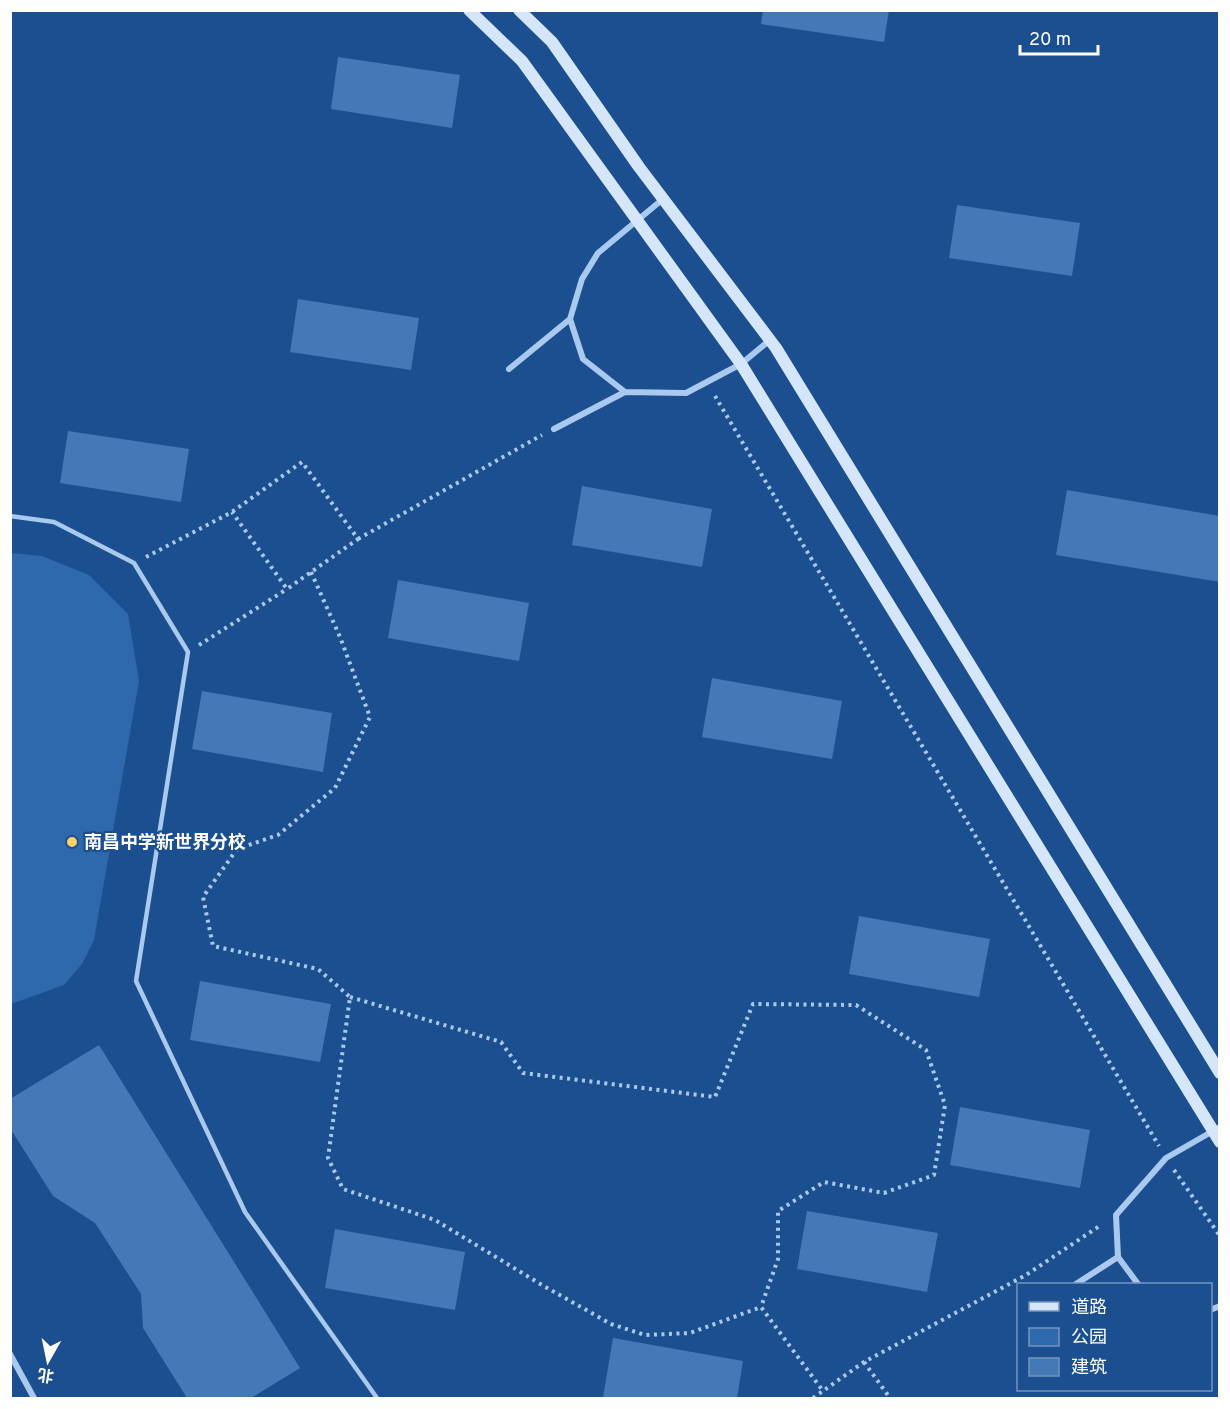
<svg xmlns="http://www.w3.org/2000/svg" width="1230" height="1409" viewBox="0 0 1230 1409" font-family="Overpass,'Noto Sans SC',sans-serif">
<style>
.green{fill:#2e69ad}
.building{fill:#4478b7}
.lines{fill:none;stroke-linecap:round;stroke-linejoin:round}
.path{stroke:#a9c9ee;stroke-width:4;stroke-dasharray:3 4.5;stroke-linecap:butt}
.lane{stroke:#a9c9ee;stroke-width:4.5}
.street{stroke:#a9c9ee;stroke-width:6}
.secondary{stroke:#d6e6fa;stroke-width:12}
.poi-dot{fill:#ffd166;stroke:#1b4f8f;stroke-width:2}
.labels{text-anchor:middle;stroke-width:4.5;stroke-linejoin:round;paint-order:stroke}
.poi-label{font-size:18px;font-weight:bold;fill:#fff;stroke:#1b4f8f;text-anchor:start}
</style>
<rect width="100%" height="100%" fill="#1b4f8f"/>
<path class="green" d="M11 553 42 556 89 575 128 614 139 681 94 940 82 964 64 985 11 1004Z"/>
<path class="building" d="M763 10H889L884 42 761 24Z
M338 57 460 75 452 128 331 109Z
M957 205 1080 223 1072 276 949 258Z
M298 299 419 318 411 370 290 352Z
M68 431 189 449 181 502 60 483Z
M582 486 712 509 702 567 572 545Z
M1067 490 1220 516V582L1056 555Z
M398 580 529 603 519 661 388 638Z
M712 678 842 701 832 759 702 737Z
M202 691 332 713 323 772 192 749Z
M859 916 990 939 979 997 849 974Z
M200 981 331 1004 320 1062 190 1040Z
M99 1045 300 1368 251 1398H187L143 1328 141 1294 95 1223 53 1196 10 1128V1099Z
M960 1107 1090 1130 1080 1188 950 1165Z
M807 1211 938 1233 927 1292 797 1269Z
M335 1229 465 1252 455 1310 325 1288Z
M613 1338 743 1361 737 1398H614L603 1397Z"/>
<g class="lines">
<path class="path" d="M715 396 1159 1146
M358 539 542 435
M146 557 232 512 302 462 358 539 287 589 232 512
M311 572 340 637 370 717 335 788 278 835 237 849 203 897 213 946 318 969 350 997 328 1158 343 1189 435 1220 542 1285 611 1324 645 1335 690 1333 761 1307 823 1391
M199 645 287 589
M350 997 501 1042 523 1073 715 1097 753 1004 856 1005 926 1050 945 1105 934 1175 884 1193 824 1182 778 1211V1259L761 1307
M1174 1170 1220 1236
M864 1362 890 1398
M813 1398 864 1362 1026 1275 1101 1225"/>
<path class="lane" d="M10 516 54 522 134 563 188 652 136 981 245 1212 377 1398"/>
<path class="street" d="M663 199 598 253 582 279 570 319 583 359 625 392 686 393 741 364 770 340
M509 369 570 319
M554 429 625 392
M1076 1284 1118 1257
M1138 1284 1118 1257 1116 1215 1166 1158 1220 1127
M1210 1310 1220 1306
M10 1354 34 1398"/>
<path class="secondary" d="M469 10 522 61 741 364 1220 1142
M519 10 552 42 639 167 776 348 1220 1073"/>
</g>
<circle class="poi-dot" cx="72" cy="842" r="6"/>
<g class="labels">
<g class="poi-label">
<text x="84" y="848">南昌中学新世界分校</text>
</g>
</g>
<rect width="1230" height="1409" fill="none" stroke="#ffffff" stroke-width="24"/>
<rect x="1017" y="1283" width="195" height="108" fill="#1b4f8f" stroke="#7695bc" stroke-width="1.5"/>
<rect x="1029" y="1302" width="30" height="9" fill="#d6e6fa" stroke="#7695bc" stroke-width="1.5"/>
<text x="1071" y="1313" font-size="18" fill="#ffffff">道路</text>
<rect x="1029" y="1328" width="30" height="18" fill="#2e69ad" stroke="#7695bc" stroke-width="1.5"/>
<text x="1071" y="1343" font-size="18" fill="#ffffff">公园</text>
<rect x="1029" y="1358" width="30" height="18" fill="#4478b7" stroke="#7695bc" stroke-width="1.5"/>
<text x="1071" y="1373" font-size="18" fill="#ffffff">建筑</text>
<g transform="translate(48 1361) rotate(189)" stroke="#1b4f8f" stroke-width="4.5" paint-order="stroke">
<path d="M0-4.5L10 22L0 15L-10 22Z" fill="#ffffff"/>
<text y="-9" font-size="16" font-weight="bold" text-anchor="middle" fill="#ffffff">北</text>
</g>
<path d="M1020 45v9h78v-9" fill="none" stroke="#ffffff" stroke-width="3"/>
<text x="1029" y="45" font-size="18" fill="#ffffff" stroke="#1b4f8f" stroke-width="4.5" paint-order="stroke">20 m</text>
</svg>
